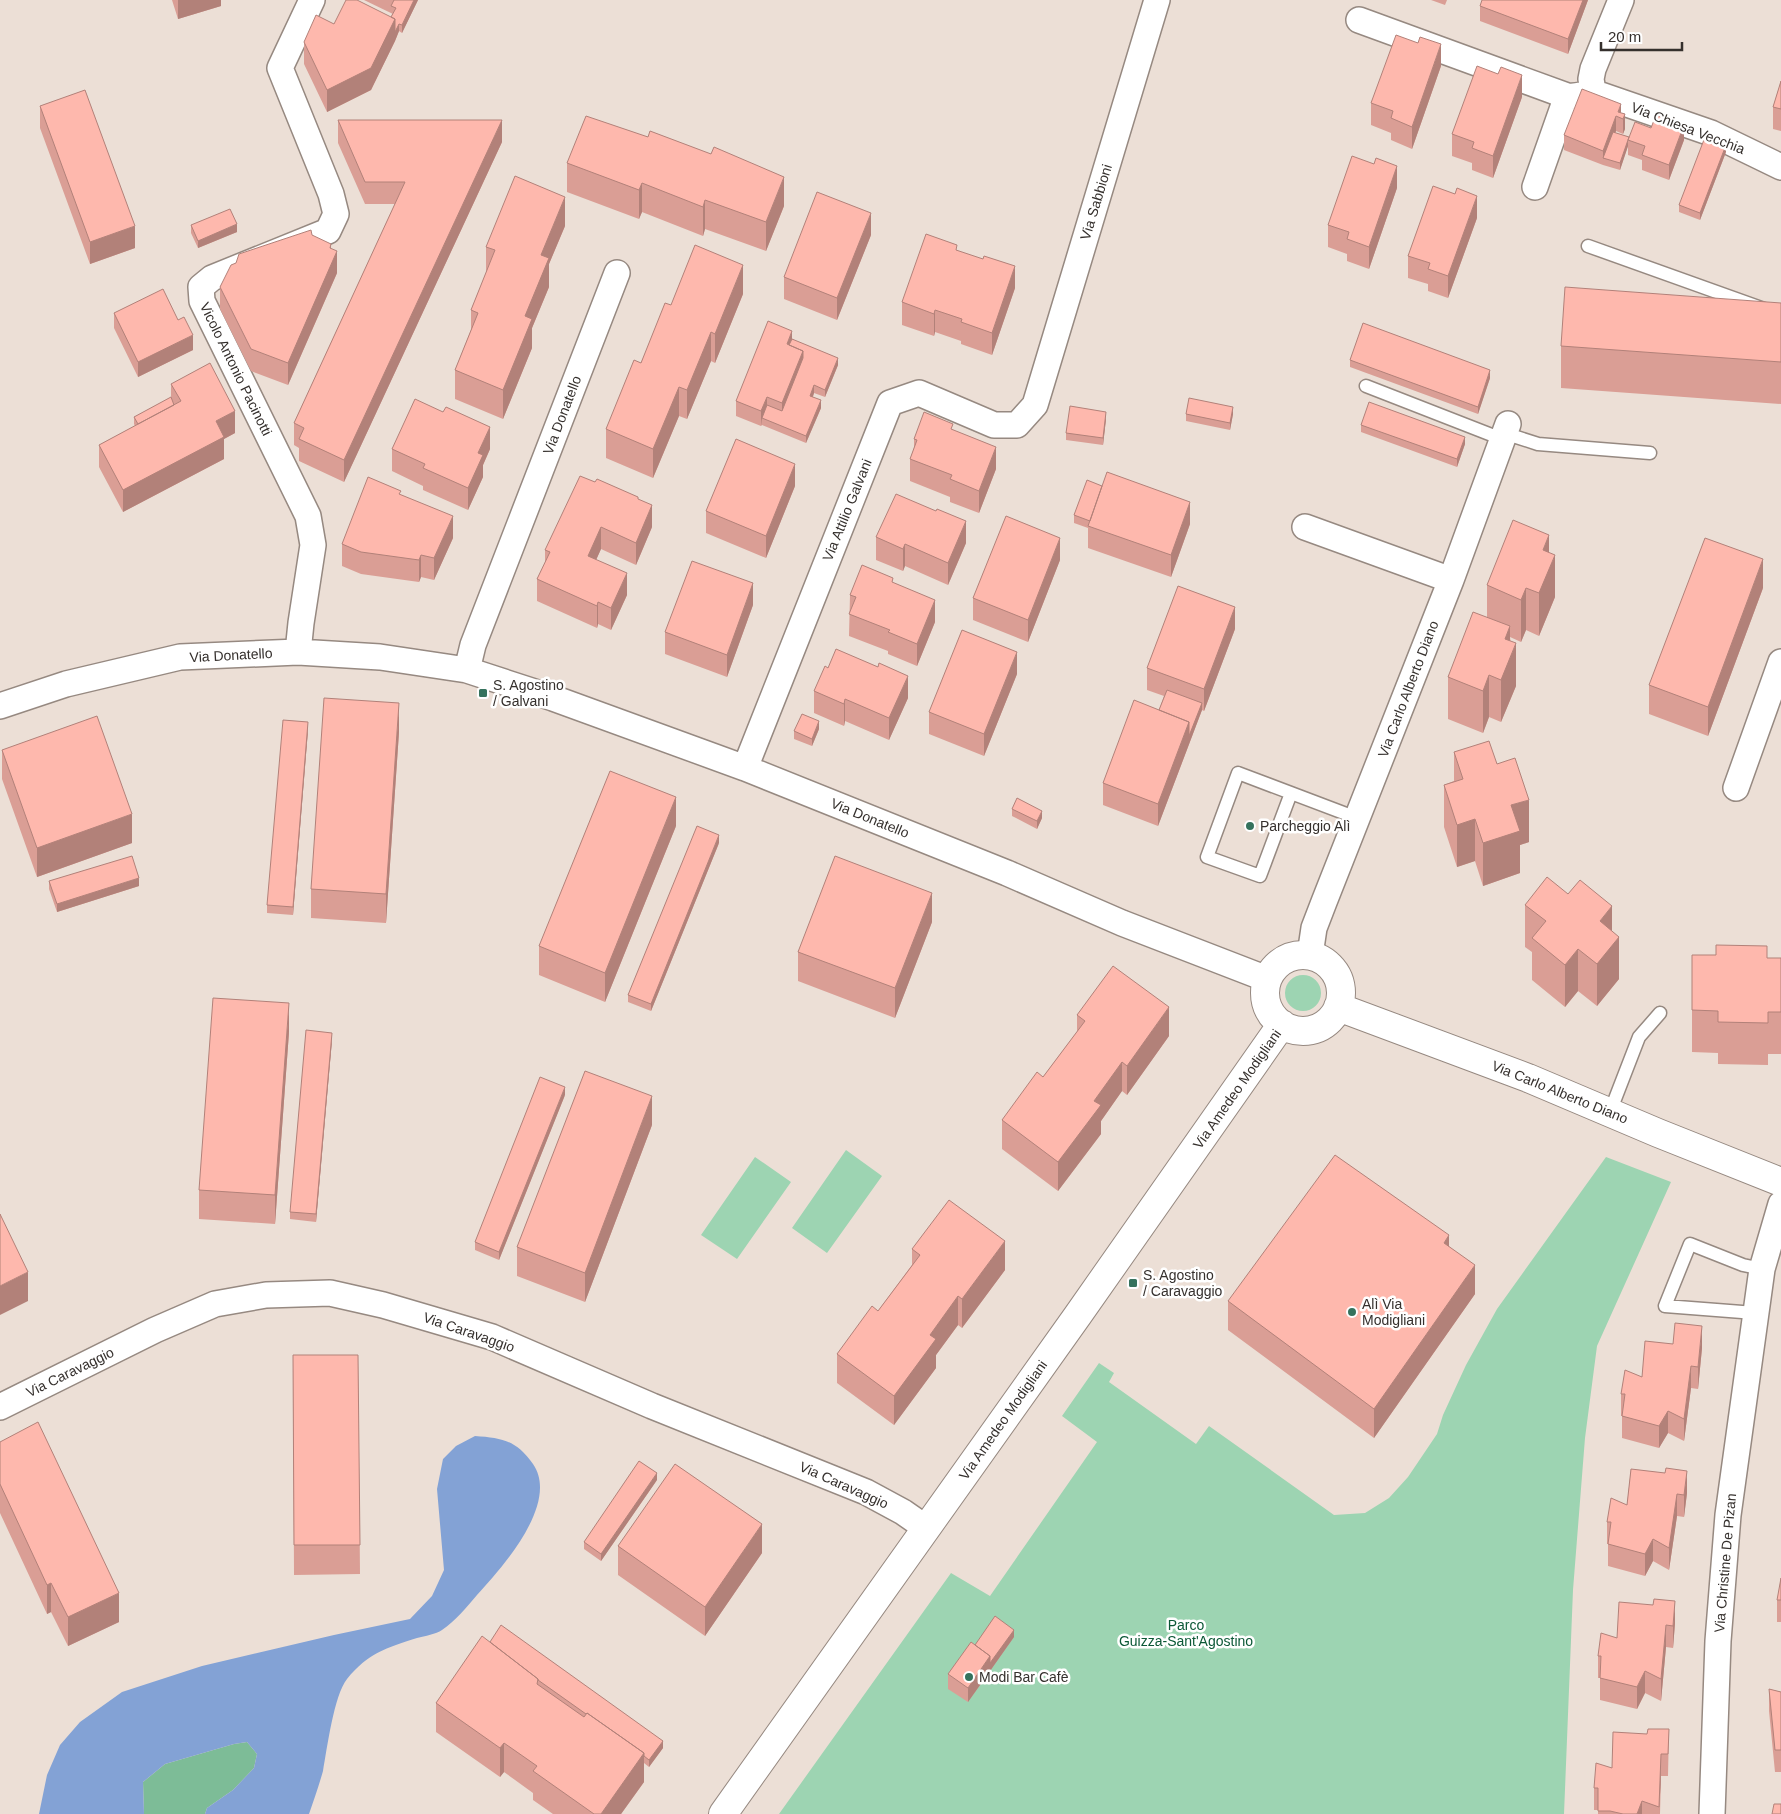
<svg xmlns="http://www.w3.org/2000/svg" width="1781" height="1814" viewBox="0 0 1781 1814" font-family="Helvetica,sans-serif">
<style>
.green{fill:#9dd4b2}
.forest{fill:#7dbc97}
.water{fill:#83a2d5}
.lines{fill:none;stroke-linecap:round;stroke-linejoin:round}
.service-casing{stroke:#968981;stroke-width:15}
.minor-casing{stroke:#968981;stroke-width:28}
.tertiary-casing{stroke:#968981;stroke-width:30}
.service{stroke:#fff;stroke-width:12}
.minor{stroke:#fff;stroke-width:25}
.tertiary{stroke:#fff;stroke-width:28}
.wall{fill:#da9e95}
.shaded-wall{fill:#b28179}
.building{fill:#feb8ad;stroke:#b28179}
.poi-dot{fill:#35725d;stroke:#fff;stroke-width:2}
.labels{text-anchor:middle;stroke-width:5;stroke-linejoin:round;paint-order:stroke}
.street-label{font-size:14px;fill:#35302d;stroke:#fff}
.poi-label{font-size:14px;fill:#35302d;stroke:#fff;text-anchor:start}
.park-label{font-size:14px;fill:#0b5836;stroke:#fff}
</style>
<rect width="100%" height="100%" fill="#ecdfd6"/>
<path class="green" d="M1285 993a18 18 0 1 1 36 0a18 18 0 1 1-36 0Z
M846 1150 882 1176 827 1253 792 1228Z
M755 1157 791 1182 737 1259 701 1235Z
M1606 1157 1671 1182 1597 1346 1585 1438 1573 1590 1564 1814H779L951 1573 990 1596 1097 1442 1062 1416 1099 1363 1114 1373 1109 1382 1196 1444 1209 1426 1334 1515 1365 1513 1389 1498 1408 1477 1437 1434 1443 1415 1466 1365 1497 1309Z"/>
<path class="forest" d="M247 1742 257 1754 254 1768 233 1790 207 1808 205 1814H144L143 1782 165 1764 234 1744Z"/>
<path class="water" d="M475 1436C502 1438 516 1440 533 1464 560 1503 502 1568 477 1595 467 1607 455 1621 442 1630 436 1634 425 1636 417 1638 386 1648 368 1653 347 1679 334 1695 327 1749 323 1771 319 1785 314 1800 309 1814H205L207 1808 233 1790 254 1768 257 1754 247 1742 234 1744 165 1764 143 1782 144 1814H39L47 1775 60 1745 80 1722 122 1692 202 1666 334 1635 410 1619 432 1596 444 1570 437 1489 443 1459 456 1446Z"/>
<g class="lines">
<g class="service-casing">
<path id="service" d="M1588 246 1781 315
M1366 386 1502 439
M1504 433 1538 444 1650 453
M1291 793 1260 876 1207 857 1238 773C1278 788 1318 803 1357 818
M1610 1112 1639 1037 1660 1013
M1755 1313 1665 1306 1690 1244 1743 1265 1762 1269"/>
</g>
<g class="minor-casing">
<path id="minor" d="M1621 0 1593 69 1591 79 1593 91 1598 94 1711 133 1781 167
M1359 20 1567 96C1577 97 1584 95 1593 91
M1535 187 1567 96
M1305 527 1451 580
M298 652 301 623 313 545 308 516 202 301 201 287 212 278 328 231 336 214 331 194 280 68 312 0
M467 670 473 645 617 273
M0 706 66 684 180 657 298 652 380 657 467 670 553 698 745 768 1007 873 1122 923 1267 979
M745 768 890 403 919 393 994 425H1017L1035 405 1157 0
M1736 788 1781 662
M1310 955 1314 928 1324 902 1451 580 1508 424
M0 1407 155 1330 215 1304 266 1295 330 1293 383 1305 492 1337 652 1406 866 1492 903 1512 926 1528
M1712 1814 1718 1641 1728 1515 1762 1269 1781 1204"/>
</g>
<g class="tertiary-casing">
<path id="tertiary" d="M1265 993a38 38 0 1 1 76 0a38 38 0 1 1-76 0Z
M1338 1007 1528 1078 1658 1133 1781 1182
M723 1814 1078 1315 1282 1024"/>
</g>
<use href="#service" class="service"/>
<use href="#minor" class="minor"/>
<use href="#tertiary" class="tertiary"/>
</g>
<path class="wall" d="M172 0H221V6L178 19Z
M364 0H418L402 33 399 31 395 41 371 90 327 112 304 64V42L334 24 391 17 393 14Z
M1431 0H1447L1445 5Z
M1588 0 1568 54 1480 21V6Z
M1441 66 1412 149 1391 140V133L1371 125V103Z
M1781 81V131L1773 129V107Z
M1522 97 1493 178 1472 170V163L1452 156V134Z
M40 106 135 248 90 264 40 128Z
M1621 113 1625 114V129L1623 134 1616 131 1615 133 1629 137 1684 140 1669 180 1642 170V160L1628 155V146L1620 170 1603 165 1564 150V135Z
M338 120 502 142 344 482 299 461V448L294 445V423L395 204H365L338 143Z
M1726 152 1700 220 1679 212V205Z
M567 163 784 206 766 251 705 229 703 236 642 212 639 219 567 192Z
M1397 188 1369 269 1347 261V254L1328 247V225Z
M1477 218 1448 298 1428 291V284L1408 278V256Z
M191 225 237 232 198 248 191 233Z
M565 226 549 264V287L532 328V348L503 419 455 399V370L471 330V310L486 273V247Z
M312 235 331 248 337 273 288 385 251 371 220 309V287L236 263Z
M871 235 837 320 784 299V277Z
M957 250 1015 288 992 355 961 344V341L935 332 934 336 902 325V302Z
M743 294 715 363 711 361 687 419 679 416 653 478 606 458V429L671 305Z
M1781 303V404L1561 388V346Z
M114 313 178 320 193 350 138 377 114 328Z
M792 339 838 365 825 397 814 393 813 397 821 408 806 443 762 425 761 426 736 416V401Z
M1350 360 1490 378 1478 414 1350 367Z
M171 384 235 433 224 439V459L123 512 99 467V445L135 426 134 424V417L171 398Z
M1186 414H1233L1230 430 1186 421Z
M1106 419 1103 445 1066 440V433Z
M1361 425 1465 444 1457 467 1361 432Z
M953 430 996 469 979 513 950 502V497L910 481V459L914 448V439Z
M392 449H490L483 465V477L468 510 423 490V486L392 471Z
M795 486 766 558 706 533V511Z
M401 495 453 538 434 580 421 577 419 582 361 574 342 566V544Z
M638 499 652 527 636 565 601 549 596 560 627 595 611 630 598 624 597 628 537 601V579L545 563V550Z
M936 511 966 543 948 585 905 566 903 571 876 560V537Z
M1074 515 1190 524 1171 577 1088 548V528L1074 523Z
M1549 552 1555 597 1539 636 1526 630 1521 642 1510 637 1516 686 1501 722 1489 717 1483 733 1448 719V677L1487 617V585Z
M1060 560 1028 642 973 620V598Z
M893 583 935 622 917 666 888 654V651L849 636 850 595Z
M1763 588 1708 736 1649 714V685Z
M753 605 727 677 665 654V632Z
M1235 629 1204 711 1202 710 1158 826 1103 805V783L1159 710 1164 696 1147 690V668Z
M1017 674 984 756 929 734V712Z
M814 691 908 698 889 740 845 721 844 726 814 713Z
M819 729 812 746 794 739V731Z
M308 730 293 915 267 913V905Z
M399 732 386 923 311 918V889Z
M2 750 132 843 37 877 2 779Z
M1454 752 1497 764 1529 842 1520 845V873L1483 886 1475 861 1457 867 1444 827V785L1454 781Z
M1012 809 1042 818 1037 829 1012 816Z
M676 826 605 1002 539 975V946Z
M719 843 651 1011 628 1002V995Z
M49 881 139 886 57 912 49 889Z
M1525 905 1612 931 1619 979 1597 1006 1578 991 1565 1007 1532 980V952L1525 947Z
M932 922 895 1018 798 981V952Z
M1767 958H1781V1054H1768V1065L1718 1064V1053L1692 1052V1010Z
M1077 1015 1169 1036 1127 1095 1122 1091 1101 1121V1134L1058 1191 1002 1149V1120L1043 1077 1077 1032Z
M289 1032 275 1224 199 1219V1190Z
M332 1040 316 1222 290 1219V1212Z
M565 1095 499 1260 475 1250V1242Z
M652 1125 585 1302 517 1276V1247Z
M1449 1246 1475 1294 1374 1438 1228 1330V1301Z
M912 1249 1005 1270 962 1328 958 1325 936 1355V1368L894 1425 837 1383V1354L878 1311 912 1265Z
M1702 1348 1698 1389 1691 1388 1684 1441 1668 1433 1659 1448 1622 1438V1416H1621V1394L1642 1377Z
M293 1355H358L360 1574 294 1575Z
M0 1442 119 1622 68 1646 51 1612 47 1614 0 1513Z
M1631 1469 1687 1493 1684 1517 1677 1516 1669 1570 1653 1561 1645 1576 1608 1566V1544H1607V1522L1627 1505Z
M657 1480 601 1561 584 1549V1542Z
M618 1546 762 1553 705 1636 618 1575Z
M1777 1600H1781V1622H1777Z
M1675 1623 1673 1648 1666 1647 1661 1701 1645 1693 1637 1709 1600 1700V1678H1598V1656L1617 1638Z
M1014 1637 968 1702 948 1689V1674L975 1645Z
M490 1642 663 1748 649 1767 644 1763V1782L621 1814H553L533 1800V1793L504 1772 500 1777 436 1732V1703Z
M1769 1689 1781 1692V1772H1775L1769 1711Z
M1669 1729 1668 1776H1661L1660 1814H1598V1810H1594V1788L1612 1768 1647 1734Z"/>
<path class="shaded-wall" d="M178 0H221V6L178 19Z
M414 0H418L402 33V25Z
M1583 0H1588L1568 54V39Z
M395 19 399 24V31L395 41 371 90 327 112V90Z
M1441 44V66L1412 149V127Z
M1522 75V97L1493 178V156Z
M1621 104V118L1618 112Z
M1625 114V129L1623 134V119Z
M1616 116V131L1605 159 1603 158V151Z
M502 120V142L344 482V460Z
M1684 125V140L1669 180V165Z
M1628 140V146L1620 170V163Z
M1726 145V152L1700 220V213Z
M1397 166V188L1369 269V247Z
M784 177V206L766 251V222Z
M642 183V212L639 219V190Z
M1477 196V218L1448 298V276Z
M565 197V226L549 264V287L532 328V348L503 419V390L525 316 541 255Z
M705 200V229L703 236V207Z
M871 213V235L837 320V298Z
M237 224V232L198 248V241Z
M135 226V248L90 264V242Z
M331 244V264L337 251V273L288 385V363Z
M743 265V294L715 363V334Z
M1015 266V288L992 355V333Z
M935 310V332L934 336V314Z
M792 331V345L787 344Z
M711 332V361L687 419V390Z
M193 335V350L138 377V362Z
M803 351V365L782 418V403Z
M838 358V365L825 397V390Z
M1490 370V378L1478 414V407Z
M814 385V393L810 404V396Z
M679 387V416L653 478V449Z
M767 397V412L762 418 761 426V411Z
M821 400V408L806 443V436Z
M1233 407V414L1230 430V423Z
M235 411V433L224 439V459L123 512V490L216 421Z
M1106 412V419L1103 445V438Z
M490 427V449L483 465V477L468 510V488L478 453Z
M1465 437V444L1457 467V459Z
M996 447V469L979 513V491Z
M795 464V486L766 558V536Z
M1190 502V524L1171 577V555Z
M652 505V527L636 565V543Z
M453 516V538L434 580V558Z
M966 521V543L948 585V563Z
M601 527V549L588 578V556Z
M1549 535V569L1555 555V597L1539 636V593L1543 550Z
M1060 538V560L1028 642V620Z
M905 544V566L903 571V549Z
M421 555V577L419 582V560Z
M1763 559V588L1708 736V707Z
M627 573V595L611 630V608Z
M753 583V605L727 677V655Z
M1526 588V630L1521 642V600Z
M935 600V622L917 666V644Z
M598 602V624L597 628V606Z
M1235 607V629L1204 711V689Z
M1510 626V658L1516 643V686L1501 722V680L1505 639Z
M1017 652V674L984 756V734Z
M1489 675V717L1483 733V691Z
M908 676V698L889 740V718Z
M845 699V721L844 726V704Z
M399 703V732L386 923V894Z
M1202 703V710L1158 826V804L1189 722Z
M819 721V729L812 746V739Z
M308 722V730L293 915V907Z
M676 797V826L605 1002V973Z
M1529 800V842L1520 845V873L1483 886V843L1511 805Z
M1042 811V818L1037 829V821Z
M132 814V843L37 877V848Z
M1475 819V861L1457 867V825Z
M719 835V843L651 1011V1004Z
M139 878V886L57 912V904Z
M932 893V922L895 1018V988Z
M1612 906V945L1619 937V979L1597 1006V964L1600 921Z
M1578 949V991L1565 1007V965Z
M289 1003V1032L275 1224V1195Z
M1169 1007V1036L1127 1095V1066Z
M332 1033V1040L316 1222V1214Z
M1122 1062V1091L1101 1121V1134L1058 1191V1162L1094 1101Z
M565 1087V1095L499 1260V1252Z
M652 1096V1125L585 1302V1273Z
M1449 1235V1264L1444 1243Z
M1005 1241V1270L962 1328V1299Z
M1475 1265V1294L1374 1438V1409Z
M28 1272V1301L0 1315V1286Z
M958 1296V1325L936 1355V1368L894 1425V1396L930 1335Z
M1702 1326V1348L1698 1389V1367Z
M1691 1366V1388L1684 1441V1419Z
M1668 1411V1433L1659 1448V1426Z
M1687 1471V1493L1684 1517V1495Z
M657 1473V1480L601 1561V1554Z
M1677 1494V1516L1669 1570V1548Z
M762 1524V1553L705 1636V1607Z
M1653 1539V1561L1645 1576V1554Z
M51 1583V1612L47 1614V1585Z
M119 1593V1622L68 1646V1617Z
M1675 1601V1623L1673 1648V1626Z
M1666 1625V1647L1661 1701V1679Z
M1014 1630V1637L990 1671V1663Z
M990 1656V1671L968 1702V1688Z
M1645 1671V1693L1637 1709V1687Z
M663 1741V1748L649 1767V1760Z
M504 1743V1772L500 1777V1748Z
M644 1753V1782L621 1814H601Z
M1661 1754V1776L1659 1814Z
M1642 1801V1814H1637Z"/>
<path class="building" d="M346 0H357L395 19 371 68 327 90 304 42 316 15 334 24Z
M394 0H414L402 25 399 24 395 32V19L391 17 396 8 391 6Z
M1482 0H1583L1568 39 1480 6Z
M1396 35 1418 43 1420 37 1441 44 1412 127 1391 118 1393 111 1371 103Z
M1477 66 1498 74 1501 67 1522 75 1493 156 1472 148 1474 142 1452 134Z
M1781 81V109L1773 107Z
M1582 89 1621 104 1618 112 1625 114 1623 119 1616 116 1603 151 1564 135Z
M85 90 135 226 90 242 40 106Z
M1656 115 1684 125 1669 165 1642 155 1645 146 1628 140 1635 122 1651 128Z
M586 116 648 137 650 131 711 154 714 147 784 177 766 222 705 200 703 207 642 183 639 190 567 163Z
M338 120H502L344 460 299 439 304 428 294 423 405 182H365Z
M1613 132 1629 137 1620 163 1603 158Z
M1705 137 1726 145 1700 213 1679 205Z
M1352 156 1374 164 1376 158 1397 166 1369 247 1347 239 1349 232 1328 225Z
M515 176 565 197 541 255 549 258 525 316 532 319 503 390 455 370 478 313 471 310 495 250 486 247Z
M1433 186 1455 194 1457 188 1477 196 1448 276 1428 269 1430 263 1408 256Z
M817 192 871 213 837 298 784 277Z
M230 209 237 224 198 241 191 225Z
M311 230 312 235 331 244 330 248 337 251 288 363 251 349 220 287 231 265 236 263 239 254Z
M926 234 957 245 956 250 983 259 984 256 1015 266 992 333 961 322 962 319 935 310 934 314 902 302Z
M695 245 743 265 715 334 711 332 687 390 679 387 653 449 606 429 634 360 641 363 665 303 671 305Z
M1565 287 1781 303V362L1561 346Z
M163 289 178 320 184 317 193 335 138 362 114 313Z
M768 321 792 331 787 344 803 351 782 403 767 397 761 411 736 401Z
M1363 323 1490 370 1478 407 1350 360Z
M792 339 838 358 825 390 814 385 810 396 821 400 806 436 762 418 767 405 782 411 803 358V351L789 345Z
M210 363 235 411 216 421 224 437 123 490 99 445 181 401 171 384Z
M171 397 174 405 138 424 134 417Z
M1189 398 1233 407 1230 423 1186 414Z
M415 399 443 412 446 407 490 427 478 453 483 455 468 488 423 468 425 464 392 449Z
M1369 402 1465 437 1457 459 1361 425Z
M1070 406 1106 412 1103 438 1066 433Z
M924 412 953 424 951 429 996 447 979 491 950 479 952 475 910 459 917 440 914 439Z
M736 439 795 464 766 536 706 511Z
M1107 472 1190 502 1171 555 1088 526Z
M580 476 595 482 597 479 638 497V499L652 505 636 543 601 527 588 556 627 573 611 608 598 602 597 606 537 579 550 552 545 550Z
M368 477 401 491 399 494 453 516 434 558 421 555 419 560 361 552 342 544Z
M1087 480 1102 486 1090 521 1074 515Z
M896 494 936 511 937 509 966 521 948 563 905 544 903 549 876 537Z
M1006 516 1060 538 1028 620 973 598Z
M1513 520 1549 535 1543 550 1555 555 1539 593 1526 588 1521 600 1487 585Z
M1705 538 1763 559 1708 707 1649 685Z
M692 561 753 583 727 655 665 632Z
M862 565 893 578 892 582 935 600 917 644 888 632 890 630 849 614 856 597 850 595Z
M1178 586 1235 607 1204 689 1147 668Z
M1473 612 1510 626 1505 639 1516 643 1501 680 1489 675 1483 691 1448 677Z
M962 630 1017 652 984 734 929 712Z
M836 649 878 667 879 663 908 676 889 718 845 699 844 704 814 691 825 666 828 668Z
M1167 690 1202 703 1189 736V722L1159 710Z
M324 698 399 703 386 894 311 889Z
M1134 700 1189 722 1158 804 1103 783Z
M802 714 819 721 812 739 794 731Z
M97 716 132 814 37 848 2 750Z
M283 720 308 722 293 907 267 905Z
M1489 741 1497 764 1515 758 1529 800 1511 805 1520 831 1483 843 1475 819 1457 825 1444 785 1463 779 1454 752Z
M610 771 676 797 605 973 539 946Z
M1017 798 1042 811 1037 821 1012 809Z
M697 826 719 835 651 1004 628 995Z
M132 856 139 878 57 904 49 881Z
M835 856 932 893 895 988 798 952Z
M1547 877 1568 894 1580 880 1612 906 1600 921 1619 937 1597 964 1578 949 1565 965 1532 938 1546 921 1525 905Z
M1716 945 1767 946V958H1781V1012H1768V1023L1718 1022V1011L1692 1010V955H1716Z
M1113 966 1169 1007 1127 1066 1122 1062 1094 1101 1101 1105 1058 1162 1002 1120 1037 1072 1043 1077 1085 1021 1077 1015Z
M213 998 289 1003 275 1195 199 1190Z
M306 1030 332 1033 316 1214 290 1212Z
M585 1071 652 1096 585 1273 517 1247Z
M540 1077 565 1087 499 1252 475 1242Z
M1335 1155 1449 1235 1444 1243 1475 1265 1374 1409 1228 1301Z
M949 1200 1005 1241 962 1299 958 1296 930 1335 936 1339 894 1396 837 1354 872 1306 878 1311 920 1255 912 1249Z
M0 1214 28 1272 0 1286Z
M1675 1323 1702 1326 1698 1367 1691 1366 1684 1419 1668 1411 1659 1426 1622 1416 1625 1394H1621L1625 1370 1642 1377 1645 1341 1673 1344Z
M293 1355H358L360 1545H294Z
M38 1422 119 1593 68 1617 51 1583 47 1585 0 1484V1442Z
M639 1461 657 1473 601 1554 584 1542Z
M675 1464 762 1524 705 1607 618 1546Z
M1666 1468 1687 1471 1684 1495 1677 1494 1669 1548 1653 1539 1645 1554 1608 1544 1611 1522H1607L1611 1498 1627 1505 1631 1469 1665 1473Z
M1781 1578V1600H1777Z
M1654 1599 1675 1601 1673 1626 1666 1625 1661 1679 1645 1671 1637 1687 1600 1678 1601 1656H1598L1601 1633 1617 1638 1619 1602 1653 1605Z
M995 1616 1014 1630 990 1663V1656L975 1645Z
M501 1625 663 1741 649 1760 644 1756V1753L587 1713 586 1714 538 1680V1679L490 1642Z
M482 1636 538 1679 537 1684 584 1717 587 1713 644 1753 601 1814H594L533 1771 537 1766 504 1743 500 1748 436 1703Z
M971 1642 990 1656 968 1688 948 1674Z
M1769 1689 1781 1692V1750H1775Z
M1648 1729H1669L1668 1754H1661L1659 1807 1642 1801 1637 1814H1623L1610 1811H1598V1788H1594L1596 1763 1612 1768 1613 1732 1647 1734Z
M1774 1804H1781V1814H1772Z"/>
<g class="poi-dot">
<rect x="478" y="688" width="10" height="10" rx="2.5"/>
<circle cx="1250" cy="826" r="5"/>
<rect x="1128" y="1278" width="10" height="10" rx="2.5"/>
<circle cx="1352" cy="1312" r="5"/>
<circle cx="969" cy="1677" r="5"/>
</g>
<g class="labels">
<g class="street-label">
<text transform="translate(1688 128) rotate(21)" y="5">Via Chiesa Vecchia</text>
<text transform="translate(1096 202) rotate(-73)" y="5">Via Sabbioni</text>
<text transform="translate(236 369) rotate(64)" y="5">Vicolo Antonio Pacinotti</text>
<text transform="translate(562 415) rotate(-69)" y="5">Via Donatello</text>
<text transform="translate(847 510) rotate(-68)" y="5">Via Attilio Galvani</text>
<text transform="translate(231 655) rotate(-3)" y="5">Via Donatello</text>
<text transform="translate(1408 689) rotate(-69)" y="5">Via Carlo Alberto Diano</text>
<text transform="translate(870 818) rotate(22)" y="5">Via Donatello</text>
<text transform="translate(1237 1089) rotate(-55)" y="5">Via Amedeo Modigliani</text>
<text transform="translate(1560 1092) rotate(22)" y="5">Via Carlo Alberto Diano</text>
<text transform="translate(469 1332) rotate(19)" y="5">Via Caravaggio</text>
<text transform="translate(70 1372) rotate(-26)" y="5">Via Caravaggio</text>
<text transform="translate(1003 1420) rotate(-55)" y="5">Via Amedeo Modigliani</text>
<text transform="translate(844 1485) rotate(24)" y="5">Via Caravaggio</text>
<text transform="translate(1725 1563) rotate(-85)" y="5">Via Christine De Pizan</text>
</g>
<g class="poi-label">
<text x="493" y="690">S. Agostino<tspan x="493" dy="16">/ Galvani</tspan></text>
<text x="1260" y="831">Parcheggio Alì</text>
<text x="1143" y="1280">S. Agostino<tspan x="1143" dy="16">/ Caravaggio</tspan></text>
<text x="1362" y="1309">Alì Via<tspan x="1362" dy="16">Modigliani</tspan></text>
<text x="979" y="1682">Modi Bar Cafè</text>
</g>
<g class="park-label">
<text x="1186" y="1630">Parco<tspan x="1186" dy="16">Guizza-Sant'Agostino</tspan></text>
</g>
</g>
<path d="M1601 42v8h81v-8" fill="none" stroke="#35302d" stroke-width="2.5"/>
<text x="1608" y="42" font-size="15" fill="#35302d" stroke="#ffffff" stroke-width="4" paint-order="stroke">20 m</text>
</svg>
